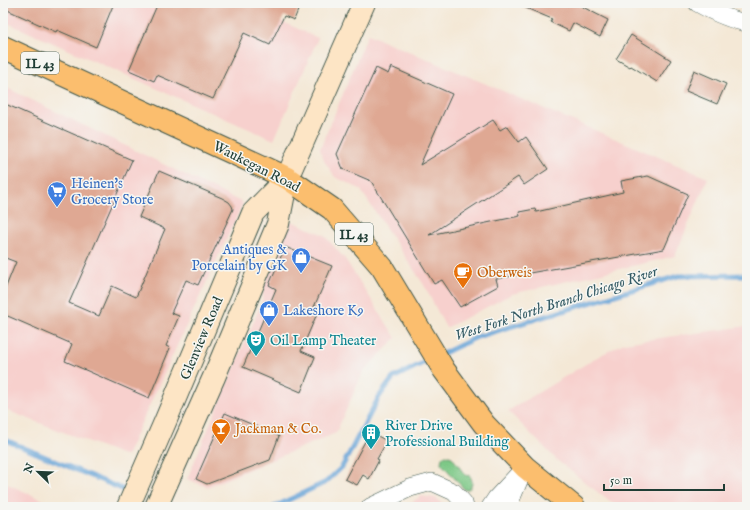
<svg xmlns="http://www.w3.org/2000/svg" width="750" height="510" viewBox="0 0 750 510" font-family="'IM FELL English',serif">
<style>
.built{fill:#f7d0cd}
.green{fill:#7dc886;stroke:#4e825d}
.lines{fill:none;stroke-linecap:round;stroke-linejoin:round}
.stream{stroke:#65a2d6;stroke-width:5}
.building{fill:#dfa893}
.street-casing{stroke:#3f574c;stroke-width:18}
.secondary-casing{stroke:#3f574c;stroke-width:24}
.primary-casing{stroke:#3f574c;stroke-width:24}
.street{stroke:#fff;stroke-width:17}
.secondary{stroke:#fde5c5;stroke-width:22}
.primary{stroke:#fbbe6e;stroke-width:22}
.labels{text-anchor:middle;stroke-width:3;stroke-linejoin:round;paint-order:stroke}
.shield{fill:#f6f6f2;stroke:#60746d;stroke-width:1}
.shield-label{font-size:13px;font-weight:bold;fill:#1f3d34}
.street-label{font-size:14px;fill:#1f3d34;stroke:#f6f6f2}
.shop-label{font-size:14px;fill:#366cbe;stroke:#f6f6f2;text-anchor:start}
.food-label{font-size:14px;fill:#c56008;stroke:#f6f6f2;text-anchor:start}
.culture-label{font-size:14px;fill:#0d838f;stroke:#f6f6f2;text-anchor:start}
.water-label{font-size:15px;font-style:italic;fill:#345b65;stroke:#f6f6f2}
</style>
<rect width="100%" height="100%" fill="#f6f6f2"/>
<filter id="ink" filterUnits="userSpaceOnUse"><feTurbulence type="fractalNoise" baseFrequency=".025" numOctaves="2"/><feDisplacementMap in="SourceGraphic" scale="8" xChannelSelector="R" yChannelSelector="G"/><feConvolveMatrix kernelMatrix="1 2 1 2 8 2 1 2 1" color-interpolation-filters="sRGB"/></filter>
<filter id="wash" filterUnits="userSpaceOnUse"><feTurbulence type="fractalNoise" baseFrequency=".012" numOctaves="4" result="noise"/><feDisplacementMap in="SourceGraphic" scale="16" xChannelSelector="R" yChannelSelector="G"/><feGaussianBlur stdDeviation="0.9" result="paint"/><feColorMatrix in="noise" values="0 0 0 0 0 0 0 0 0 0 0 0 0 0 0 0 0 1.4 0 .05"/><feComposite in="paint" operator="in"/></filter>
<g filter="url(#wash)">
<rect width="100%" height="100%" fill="#f4e8d6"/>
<path class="built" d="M3 3H241L318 38 274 140 3 21Z
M368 34 708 178 675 256 512 294 446 328 424 285 360 189 335 177 325 162 320 149Z
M3 86 243 203 126 456 3 409Z
M291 221 324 235 345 259 396 338 363 372 336 433 207 487 187 479 262 302 264 286Z
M747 326V507H619L609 501 558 461 508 411 599 356 624 343Z
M3 482 59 507H3Z
M421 496 436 498 447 507H405Z"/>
<path class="green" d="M446 455 452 457 465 475 470 476C473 482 473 484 469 489L465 490 441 463 442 457Z"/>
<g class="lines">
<path class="stream" d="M440 355 477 337 678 276 747 275
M3 439 129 492
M274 507 326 482 342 467 379 397 393 378 431 359"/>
</g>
<g id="blocks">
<path class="building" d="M3 3H114L96 47 57 30 56 32 3 8Z
M158 3H301L294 20 284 16 270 45 244 33 213 99 157 75 154 81 129 70Z
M514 3H575L608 20 600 37 573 23 569 31 550 22 552 19Z
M631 35 671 60 657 82 631 66 630 67 616 59Z
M391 67 452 94 420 165 493 120 500 130 507 126 519 142 526 137 548 169 524 185 518 177 429 235 520 216 519 212 535 209 536 212 623 192 621 181 648 176 688 194 664 249 496 279 498 286 460 307 442 280 434 284 371 181 343 169 337 154 376 68 388 74Z
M694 70 726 84 717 104 686 91Z
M3 103 132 160 69 303 99 316 112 286 136 297 165 229 139 217 159 171 222 198 229 202 232 206 233 209 198 285 186 280 171 313 179 316 166 346 170 348 149 398 65 361 72 344 3 314V294L16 262 3 257Z
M285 247 332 266 314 307 319 309 301 351 315 357 301 392 243 367 276 289 269 285Z
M225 413 279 436 270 460 207 484 196 479Z
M370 432 387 441 377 459 379 460 369 479 363 475 357 485 345 479Z"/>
</g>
</g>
<g filter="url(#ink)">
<use href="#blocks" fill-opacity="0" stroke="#3f574c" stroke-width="1"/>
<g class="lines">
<g class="street-casing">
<path id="street" d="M697 3C713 12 729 20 747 23
M370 507 410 488 432 482 454 492 464 503 465 507
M490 507 496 498 525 467
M508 507 521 476"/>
</g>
<g class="secondary-casing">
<path id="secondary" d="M128 507 165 422 253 213 287 178
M156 507 214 377 278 224 287 178 364 3"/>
</g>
<g class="primary-casing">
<path id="primary" d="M3 47 287 178 332 209 382 267 444 370 484 424 525 467 574 507"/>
</g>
<use href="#street" class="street"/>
<use href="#secondary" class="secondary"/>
<use href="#primary" class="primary"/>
</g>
</g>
<defs>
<g id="supermarket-pin" transform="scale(1)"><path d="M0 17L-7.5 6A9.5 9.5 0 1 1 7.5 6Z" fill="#3f7fe0" stroke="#f6f6f2"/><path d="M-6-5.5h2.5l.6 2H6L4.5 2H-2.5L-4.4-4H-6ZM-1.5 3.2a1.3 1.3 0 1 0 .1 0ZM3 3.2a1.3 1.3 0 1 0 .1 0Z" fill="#fff"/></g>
<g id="shop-pin" transform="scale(1)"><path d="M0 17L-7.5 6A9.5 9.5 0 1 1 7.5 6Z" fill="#3f7fe0" stroke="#f6f6f2"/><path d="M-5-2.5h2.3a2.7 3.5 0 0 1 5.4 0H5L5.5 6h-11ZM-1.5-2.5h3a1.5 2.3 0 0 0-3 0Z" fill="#fff"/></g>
<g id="cafe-pin" transform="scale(1)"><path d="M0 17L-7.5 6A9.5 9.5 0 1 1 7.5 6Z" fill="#e8710a" stroke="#f6f6f2"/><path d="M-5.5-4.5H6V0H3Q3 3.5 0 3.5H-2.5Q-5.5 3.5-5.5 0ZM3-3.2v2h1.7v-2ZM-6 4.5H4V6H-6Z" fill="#fff"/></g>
<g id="theatre-pin" transform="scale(1)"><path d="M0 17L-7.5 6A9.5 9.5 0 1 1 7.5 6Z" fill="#0f9aa8" stroke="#f6f6f2"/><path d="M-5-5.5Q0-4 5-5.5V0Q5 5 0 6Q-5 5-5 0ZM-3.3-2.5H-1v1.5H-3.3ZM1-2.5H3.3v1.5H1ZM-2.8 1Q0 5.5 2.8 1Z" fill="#fff"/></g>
<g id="bar-pin" transform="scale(1)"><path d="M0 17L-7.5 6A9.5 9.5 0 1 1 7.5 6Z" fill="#e8710a" stroke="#f6f6f2"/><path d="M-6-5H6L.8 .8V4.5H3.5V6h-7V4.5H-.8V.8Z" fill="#fff"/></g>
<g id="building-pin" transform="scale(1)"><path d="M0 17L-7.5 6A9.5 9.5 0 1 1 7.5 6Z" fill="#0f9aa8" stroke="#f6f6f2"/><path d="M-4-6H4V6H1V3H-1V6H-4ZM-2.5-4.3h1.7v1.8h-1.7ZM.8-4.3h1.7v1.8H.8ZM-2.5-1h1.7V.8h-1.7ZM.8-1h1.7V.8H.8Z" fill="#fff"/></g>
</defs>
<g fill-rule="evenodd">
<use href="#supermarket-pin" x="57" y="191"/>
<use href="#shop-pin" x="301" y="257"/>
<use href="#cafe-pin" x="463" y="272"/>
<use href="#shop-pin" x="269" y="310"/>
<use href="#theatre-pin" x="256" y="340"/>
<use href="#bar-pin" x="221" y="428"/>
<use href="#building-pin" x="371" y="433"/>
</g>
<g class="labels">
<g class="shield">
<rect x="21" y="52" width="38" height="22" rx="3"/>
<rect x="335" y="223" width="38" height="22" rx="3"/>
</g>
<g class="shield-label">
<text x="40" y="68">IL 43</text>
<text x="354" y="239">IL 43</text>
</g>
<g class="street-label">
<text transform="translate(257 166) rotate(27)" y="5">Waukegan Road</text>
<text transform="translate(201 338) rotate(-67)" y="5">Glenview Road</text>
</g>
<g class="shop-label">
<text x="71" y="188">Heinen's<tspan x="71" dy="16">Grocery Store</tspan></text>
<text x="287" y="254" text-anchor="end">Antiques &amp;<tspan x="287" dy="16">Porcelain by GK</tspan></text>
<text x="283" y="315">Lakeshore K9</text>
</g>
<g class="food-label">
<text x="477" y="277">Oberweis</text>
<text x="235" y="433">Jackman &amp; Co.</text>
</g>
<g class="culture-label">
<text x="270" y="345">Oil Lamp Theater</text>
<text x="385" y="430">River Drive<tspan x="385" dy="16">Professional Building</tspan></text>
</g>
<g class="water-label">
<text transform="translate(556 303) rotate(-18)" y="5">West Fork North Branch Chicago River</text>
</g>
</g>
<rect width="750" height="510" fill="none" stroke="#f6f6f2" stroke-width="16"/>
<g transform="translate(38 472) rotate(293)" stroke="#f6f6f2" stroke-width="3" paint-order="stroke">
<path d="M0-3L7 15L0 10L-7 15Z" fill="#1f3d34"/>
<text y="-6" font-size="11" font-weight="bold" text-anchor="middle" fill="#1f3d34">N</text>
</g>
<path d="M604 484v6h120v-6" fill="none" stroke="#1f3d34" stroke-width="2"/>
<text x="610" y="484" font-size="12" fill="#1f3d34" stroke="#f6f6f2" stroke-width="3" paint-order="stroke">50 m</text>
</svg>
